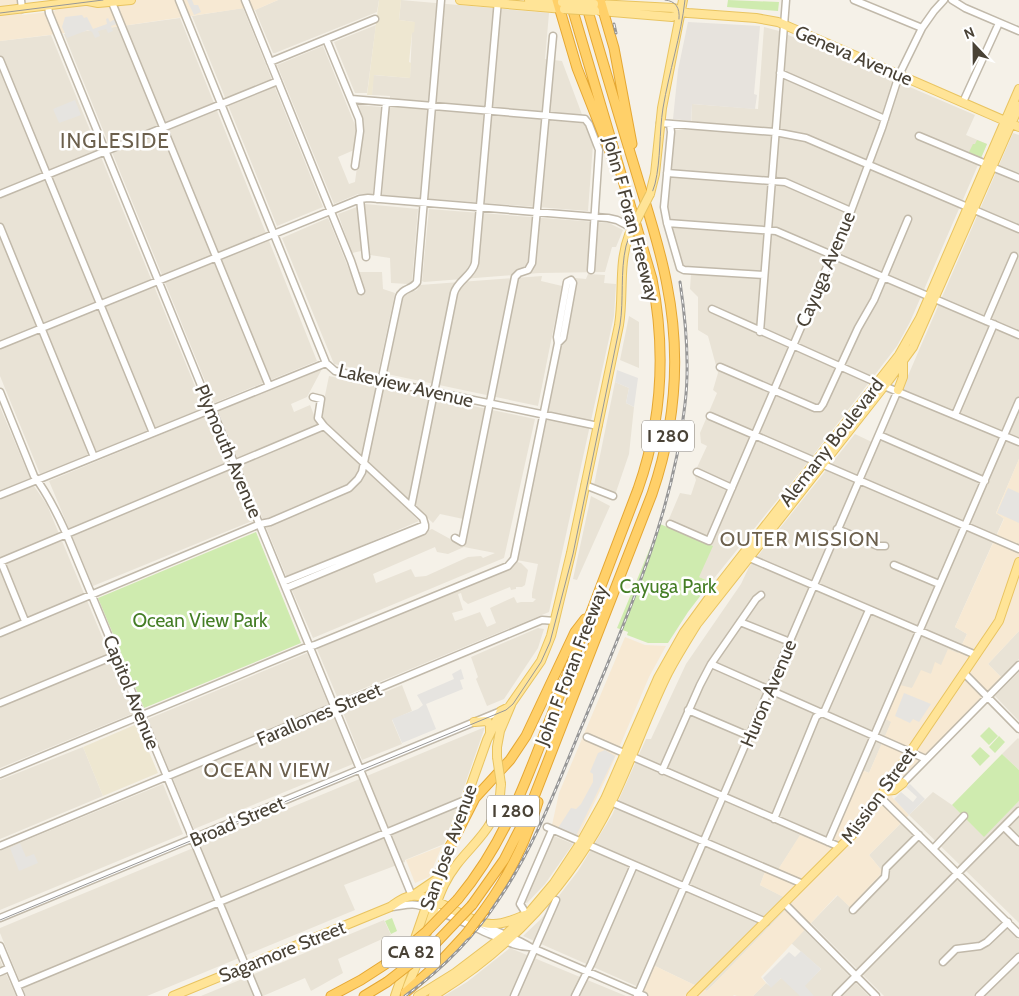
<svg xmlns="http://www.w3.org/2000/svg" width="1019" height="996" viewBox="0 0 1019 996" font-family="Cabin,sans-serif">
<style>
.residential{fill:#e9e3d6;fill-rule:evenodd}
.commercial{fill:#f7e9d3}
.industrial{fill:#e7e3dd}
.education{fill:#eee7d1}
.green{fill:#cfebaf}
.parking{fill:#e6e4e0}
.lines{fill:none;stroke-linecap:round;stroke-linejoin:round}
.minor-casing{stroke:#c1b9aa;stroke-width:9}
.major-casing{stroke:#e9c461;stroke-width:10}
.highway-casing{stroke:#e5a732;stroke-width:11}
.minor{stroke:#fff;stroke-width:6}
.major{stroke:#ffe497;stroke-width:8}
.highway{stroke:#ffd069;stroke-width:9}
.tram{stroke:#979797;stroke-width:1}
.rail-casing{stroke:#979797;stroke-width:3}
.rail{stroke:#fff;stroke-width:1;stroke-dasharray:4;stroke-linecap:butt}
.major-bridge-casing{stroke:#e9c461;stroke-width:10;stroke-linecap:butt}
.highway-bridge-casing{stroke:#e5a732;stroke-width:11;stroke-linecap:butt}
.major-bridge{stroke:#ffe497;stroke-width:8}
.highway-bridge{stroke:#ffd069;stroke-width:9}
.labels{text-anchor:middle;stroke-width:5;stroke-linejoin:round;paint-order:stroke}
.shield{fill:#fff;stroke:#807b72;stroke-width:1}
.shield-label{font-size:18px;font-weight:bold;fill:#494236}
.street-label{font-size:19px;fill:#494236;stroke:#fff}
.park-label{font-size:19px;fill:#457e26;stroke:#fff}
.neighbourhood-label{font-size:20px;letter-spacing:1px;fill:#6c604d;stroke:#fff}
.quarter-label{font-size:21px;letter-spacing:1px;fill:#6c604d;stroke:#fff}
</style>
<rect width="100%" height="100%" fill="#f5f1e8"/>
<path class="residential" d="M278 0H379L377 12 275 53H273L255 10Z
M401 0 549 13 545 59 562 61 593 144 588 211 382 195 390 96 372 95 373 75 410 78 412 32 414 22 399 20Z
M243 8 323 207 277 226 192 16Z
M180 18 317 361 214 403 64 34Z
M376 25 367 93H355L334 42Z
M764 27 779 31 975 115 966 135 987 144 910 322 897 346 804 467 711 582 699 577 666 526 680 493 691 495 696 480 694 474 707 446 701 443 700 433 717 393 713 390 718 373 708 336 698 330V297L690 289 691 274 679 263 666 213 674 130H691L692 104 758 109Z
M51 35 204 408 40 474 0 376V41Z
M323 46 357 130 354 150 338 157 349 184 355 182 363 122 359 105 381 107 373 194H358L334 204 277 65Z
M1013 133 1019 135V459L996 513 1004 518 955 627 967 634 958 653 912 688 886 719 892 721 869 773 862 770 827 846 800 836 774 876 765 872 760 885 794 902 707 991 655 966 643 989 523 936 541 919 578 871 612 815 646 739H651L686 664 741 584 749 567 855 434 878 445Z
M365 204 418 209 412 282 408 284 391 283 390 258 370 255 361 251 352 253 338 214Z
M429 209 609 223 623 230 616 247H612L605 272 539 273 424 282 422 281Z
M328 218 350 272H382L383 289 395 293 378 373 334 364 282 238Z
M588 274 605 275 604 283 616 284 614 316 549 612 338 699 317 649 509 569 517 562 521 563 528 570 525 585 522 587H516V589L511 590 510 587 468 604 463 600 461 593 458 594 463 610 452 613 455 621 480 612 487 627 496 623 490 608 514 597 517 603 521 602H533L536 599 532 598V593L538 564 517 560 575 278 586 279Z
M542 276 541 281 562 286 538 406 387 374 404 295 417 290 420 285Z
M629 316 639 322V368L620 360Z
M322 369 307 397 291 404 294 412 310 405 317 422 325 431 419 521 287 578 218 411Z
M329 376 535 419 504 558 313 638 291 588 432 529 463 546 468 520 440 514 433 523 327 423 321 415ZM435 547 437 552 448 554 464 547 495 553 483 558 481 556 468 557 426 576 415 577 411 569 376 583 373 574Z
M615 382 629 388 626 403 634 407 629 454 615 495 594 485Z
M0 407 30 478 0 491Z
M209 415 252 521 93 586 49 481Z
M34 486 47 505 134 713 0 768V500Z
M591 496 610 506 577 580 573 579Z
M538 628 544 629 538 648 504 699 487 706 476 679 478 677 471 657Z
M1019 631V659L1001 677 988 664Z
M307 653 353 764 194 829 148 719Z
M1019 672V721L995 696Z
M402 685 412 711 392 720 402 744 362 760 342 710Z
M485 727 444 844 405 860V862L344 885 355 910 147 996H26L0 933V928Z
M1018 738 1019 739V770L1002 754Z
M83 747 103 796 0 839V780Z
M163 784 183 834 0 910V851Z
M933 792 952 805 984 836 1019 801V923L909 815Z
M902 822 1019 940V996H884L811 923 838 895 850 907 883 872 869 855Z
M552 835 573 844 545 884 527 903 523 901Z
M384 920 391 935 338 959 343 973 311 991 305 978 263 996H201Z
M804 930 869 996H753L766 983 771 987 781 978 804 986 821 969 791 943Z
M510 948 626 996H444L467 982Z
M0 960 16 996H0Z"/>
<path class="commercial" d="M0 0H18L22 15 55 11 51 0H278L255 10 245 8 122 26 0 41Z
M1019 459V631L988 664 1001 677 902 780 892 797 909 815 869 855 883 872 850 907 837 895 761 977 766 983 753 996H737L734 995 733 996H640L655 966 707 991 793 902 760 885 765 872 774 876 800 835 827 846 862 770 869 773 891 722 886 719 900 685 912 688 921 670 931 674 935 662 941 665 948 649 958 653 967 634 955 627 1004 519 996 513Z
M625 637 645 645 666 646 649 677 608 774 578 837 552 825 559 793Z
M442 846 429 877 415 883 406 860Z"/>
<path class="industrial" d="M688 22 760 26 754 94 757 95 755 109 692 104 691 121 673 119 678 70Z"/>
<path class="education" d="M379 0H401L399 20 415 22 414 32 412 33 409 62 411 63 410 78 374 75 372 95H367Z
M137 724 158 773 103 796 83 747Z"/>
<path class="green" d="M728 0 779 2 778 11 727 7Z
M977 140 987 144 981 158 969 152 973 144H975Z
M660 524 713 546 699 577 711 582 688 612 668 643H648L627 635 628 632 617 628Z
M256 532 301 643 144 708 98 598Z
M989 727 998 736 989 745 980 736Z
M999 736 1005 742 995 753 989 747Z
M980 747 990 756 980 766 971 756Z
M1002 754 1019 770V801L984 837 952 805Z
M392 918 397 931 391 934 385 921Z"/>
<path class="parking" d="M187 0H192L194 5H198L201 12 194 15Z
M82 15 84 18 87 17 93 29 107 24 106 19 108 18 110 22 115 19 117 24 111 26 113 31 108 33 106 29 98 31 100 36 95 38 92 32 88 30 67 38 62 27 65 17Z
M75 100 81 115 59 123 53 109Z
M617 370 638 378 634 407 626 403 629 388 615 382Z
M1008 488 1019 493V523L997 513Z
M461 669 464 679 460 680 463 689 426 704 436 729 402 743 392 719 418 709 423 705 417 695 454 679 452 674Z
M904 693 931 704 919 722 913 719 910 723 895 716Z
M605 750 615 756 576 836 558 828 571 808 576 809 581 804 593 782V774L590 772 598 753Z
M910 784 925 799 909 815 894 799 901 792 913 802 917 797 906 787Z
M20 843 26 857 34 854 38 863 19 871 10 848Z
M801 951 821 969 805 986 814 996H800L781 978 771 988 763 978 789 952 795 957Z"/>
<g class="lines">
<g class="minor-casing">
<path id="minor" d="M21 0 22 9
M111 0 269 386
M179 0 326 363
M245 0 351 261 361 291
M854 0 922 28
M952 0 965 8 1019 31
M48 6 49 13 209 405 212 409 412 896
M326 39 359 119 360 131 355 166
M0 60 153 433
M270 62 375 19
M780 73 885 119
M351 99 585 119 589 124 599 150 591 270
M963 102 999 23
M660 123 775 132 806 138 1019 229
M670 124 671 132 664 207 667 223 680 268 684 270 764 275
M919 136 986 164
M992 167 1019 178
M667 173 785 182 851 211
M0 194 278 81
M360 199 366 257
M377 199 386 102
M667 223 776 231 1019 335
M0 227 94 457
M712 309 884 386 1019 442
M986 321 1014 256
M760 332 786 0
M0 345 360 199 368 198 608 218 617 220 632 228
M720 367 815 408H820L823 404 858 328 874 300 908 219
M0 392 34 476C48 494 57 513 66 533L258 996
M313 397 321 399 318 418 324 426 423 518 425 525
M955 415 994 324
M710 416 1019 549
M879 435 985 481
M697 472 732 488
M585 485 613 496
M0 495 326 363 335 371 598 426
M411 507 454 293C458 280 472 276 475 263L498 0
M670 524 709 541 851 211 882 128 899 75 922 28 934 11 944 0
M837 529 878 546H885
M455 538 462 542 515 277 519 273 528 270 532 263 553 36
M745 556 976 655
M0 562 324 426
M1 562 25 621
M894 565 939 584
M283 582 425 525
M286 588 423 531 425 528V525
M740 622 790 642
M0 633 260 524 270 522 349 488 358 479 362 472 399 297C402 288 412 290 417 282L441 0
M711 664 926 759
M964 673 1019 729
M0 703 116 655
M688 710 749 736
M587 737 840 847
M662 771 700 685 711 664 756 599 761 595
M0 774 304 648 315 645 508 566 514 559 558 343 557 337 567 282 571 280 573 283 563 338 558 343
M903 783 1019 665
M880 797 1019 934
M611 802 803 884
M774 819 816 717 825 710 869 610
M547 827 766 922
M1004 827 1019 842
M828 842 1019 401
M0 846 542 620 555 621
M933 849 964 816
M784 903 876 996
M390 907C398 907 409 903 417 905 442 911 465 923 489 934 502 939 515 947 529 947
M853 910 885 877 886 868 919 835
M527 915 520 904 552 830
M0 918 501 711
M481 923C497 933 515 937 530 947L644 996
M0 946 21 996
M943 962 956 949 980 946 987 942 1008 922
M0 972 9 968
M17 986 465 800
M514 996 556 900
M575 996 591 964 634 865
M637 996 898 390
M836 996 1019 811
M979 996 1019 957"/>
</g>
<g class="major-casing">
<path id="major" d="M460 0 564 9
M529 0 562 2
M88 1 98 3 131 0
M597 4 674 8 682 12
M0 11 93 0
M600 11 672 17 682 12 688 13 756 18 778 22 1019 127
M650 194 655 174 662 108 683 0
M898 390 903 377V362
M474 722 487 721 490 725V732
M497 757V747L500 731 511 705
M884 791 894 790 903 783
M455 830 487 740 501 711 509 707 541 661 551 636 571 553 619 325C624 295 618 264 629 235
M412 896 437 879
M405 994C409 982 415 970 419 958 427 934 433 908 444 885 464 844 499 836 501 784
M173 996 390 907C396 903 403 897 411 896 435 893 467 923 491 924 503 925 515 919 525 915
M395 996 426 907 450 845
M418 996 455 973 505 935 527 915 554 883 581 842 605 799 658 678 684 632 714 591 899 355 920 318 1019 89
M433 996C510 950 571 883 611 803 631 762 646 718 666 677 675 659 686 642 697 624L889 380 913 347 1019 106
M691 996 858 829 999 621 1019 562"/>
</g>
<g class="highway-casing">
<path id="highway" d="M557 0 577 68 612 157
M600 0 614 48 632 144
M449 849 475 798 510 760 526 736 575 632 585 619
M458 899C509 838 529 771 558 699 585 629 612 559 638 489 662 421 666 350 652 279L571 4
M472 905 504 860 527 815 652 494C675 427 681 355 667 285 660 246 647 209 636 172 619 116 602 60 586 4
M485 909C508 877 527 840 538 802
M405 993 442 960 466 934
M331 996 361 980 395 958
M364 996 387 982"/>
</g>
<use href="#minor" class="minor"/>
<use href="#major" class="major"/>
<use href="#highway" class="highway"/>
<path class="tram" d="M665 0C676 1 680 8 679 19
M0 13 103 0
M0 920 506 710 513 704 541 662 550 642 573 554 620 325C624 299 620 272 626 246 632 223 649 206 655 184 661 159 659 133 663 108 669 72 681 36 685 0"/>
<g class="rail-casing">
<path id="rail" d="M614 24 616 33
M405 996C443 969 476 935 501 896 537 842 559 780 584 721 626 619 673 515 685 404 690 363 686 322 680 282"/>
</g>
<use href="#rail" class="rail"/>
<g class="major-bridge-casing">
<path id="major-bridge" d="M562 2 594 4
M564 9 595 11
M629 235 650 194
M497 757 501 784"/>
</g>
<g class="highway-bridge-casing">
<path id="highway-bridge" d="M466 934 485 909
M395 958 426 932 458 899
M387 982 433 946 472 905"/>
</g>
<use href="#major-bridge" class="major-bridge"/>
<use href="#highway-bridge" class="highway-bridge"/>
</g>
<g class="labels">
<g class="shield">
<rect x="642" y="420.5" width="52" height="31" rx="4"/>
<rect x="487" y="795.5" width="52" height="31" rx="4"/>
<rect x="382" y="936.5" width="58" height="31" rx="4"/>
</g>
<g class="shield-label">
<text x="668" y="442">I 280</text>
<text x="513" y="817">I 280</text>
<text x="411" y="958">CA 82</text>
</g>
<g class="street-label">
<text transform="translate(854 55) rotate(23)" y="7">Geneva Avenue</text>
<text transform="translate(632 219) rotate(75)" y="7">John F Foran Freeway</text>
<text transform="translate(825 269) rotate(-67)" y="7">Cayuga Avenue</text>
<text transform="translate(406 385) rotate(13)" y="7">Lakeview Avenue</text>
<text transform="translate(831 442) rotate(-52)" y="7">Alemany Boulevard</text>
<text transform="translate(229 451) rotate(67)" y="7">Plymouth Avenue</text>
<text transform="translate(571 665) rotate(-69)" y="7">John F Foran Freeway</text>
<text transform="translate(132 692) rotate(68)" y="7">Capitol Avenue</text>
<text transform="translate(768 693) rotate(-67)" y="7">Huron Avenue</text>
<text transform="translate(319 714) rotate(-23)" y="7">Farallones Street</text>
<text transform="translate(878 795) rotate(-54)" y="7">Mission Street</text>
<text transform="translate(237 821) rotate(-23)" y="7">Broad Street</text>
<text transform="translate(448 847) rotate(-70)" y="7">San Jose Avenue</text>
<text transform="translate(282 951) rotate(-22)" y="7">Sagamore Street</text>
</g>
<g class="park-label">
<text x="668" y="593">Cayuga Park</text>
<text x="200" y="627">Ocean View Park</text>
</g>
<g class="neighbourhood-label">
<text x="800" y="546">OUTER MISSION</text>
<text x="267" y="777">OCEAN VIEW</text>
</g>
<g class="quarter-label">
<text x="115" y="148">INGLESIDE</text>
</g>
</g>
<g transform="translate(974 45) rotate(338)" stroke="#ffffff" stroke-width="4" paint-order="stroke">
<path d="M0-4L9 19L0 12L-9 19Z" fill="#494236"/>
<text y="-8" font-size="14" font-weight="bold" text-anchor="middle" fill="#494236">N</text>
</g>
</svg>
